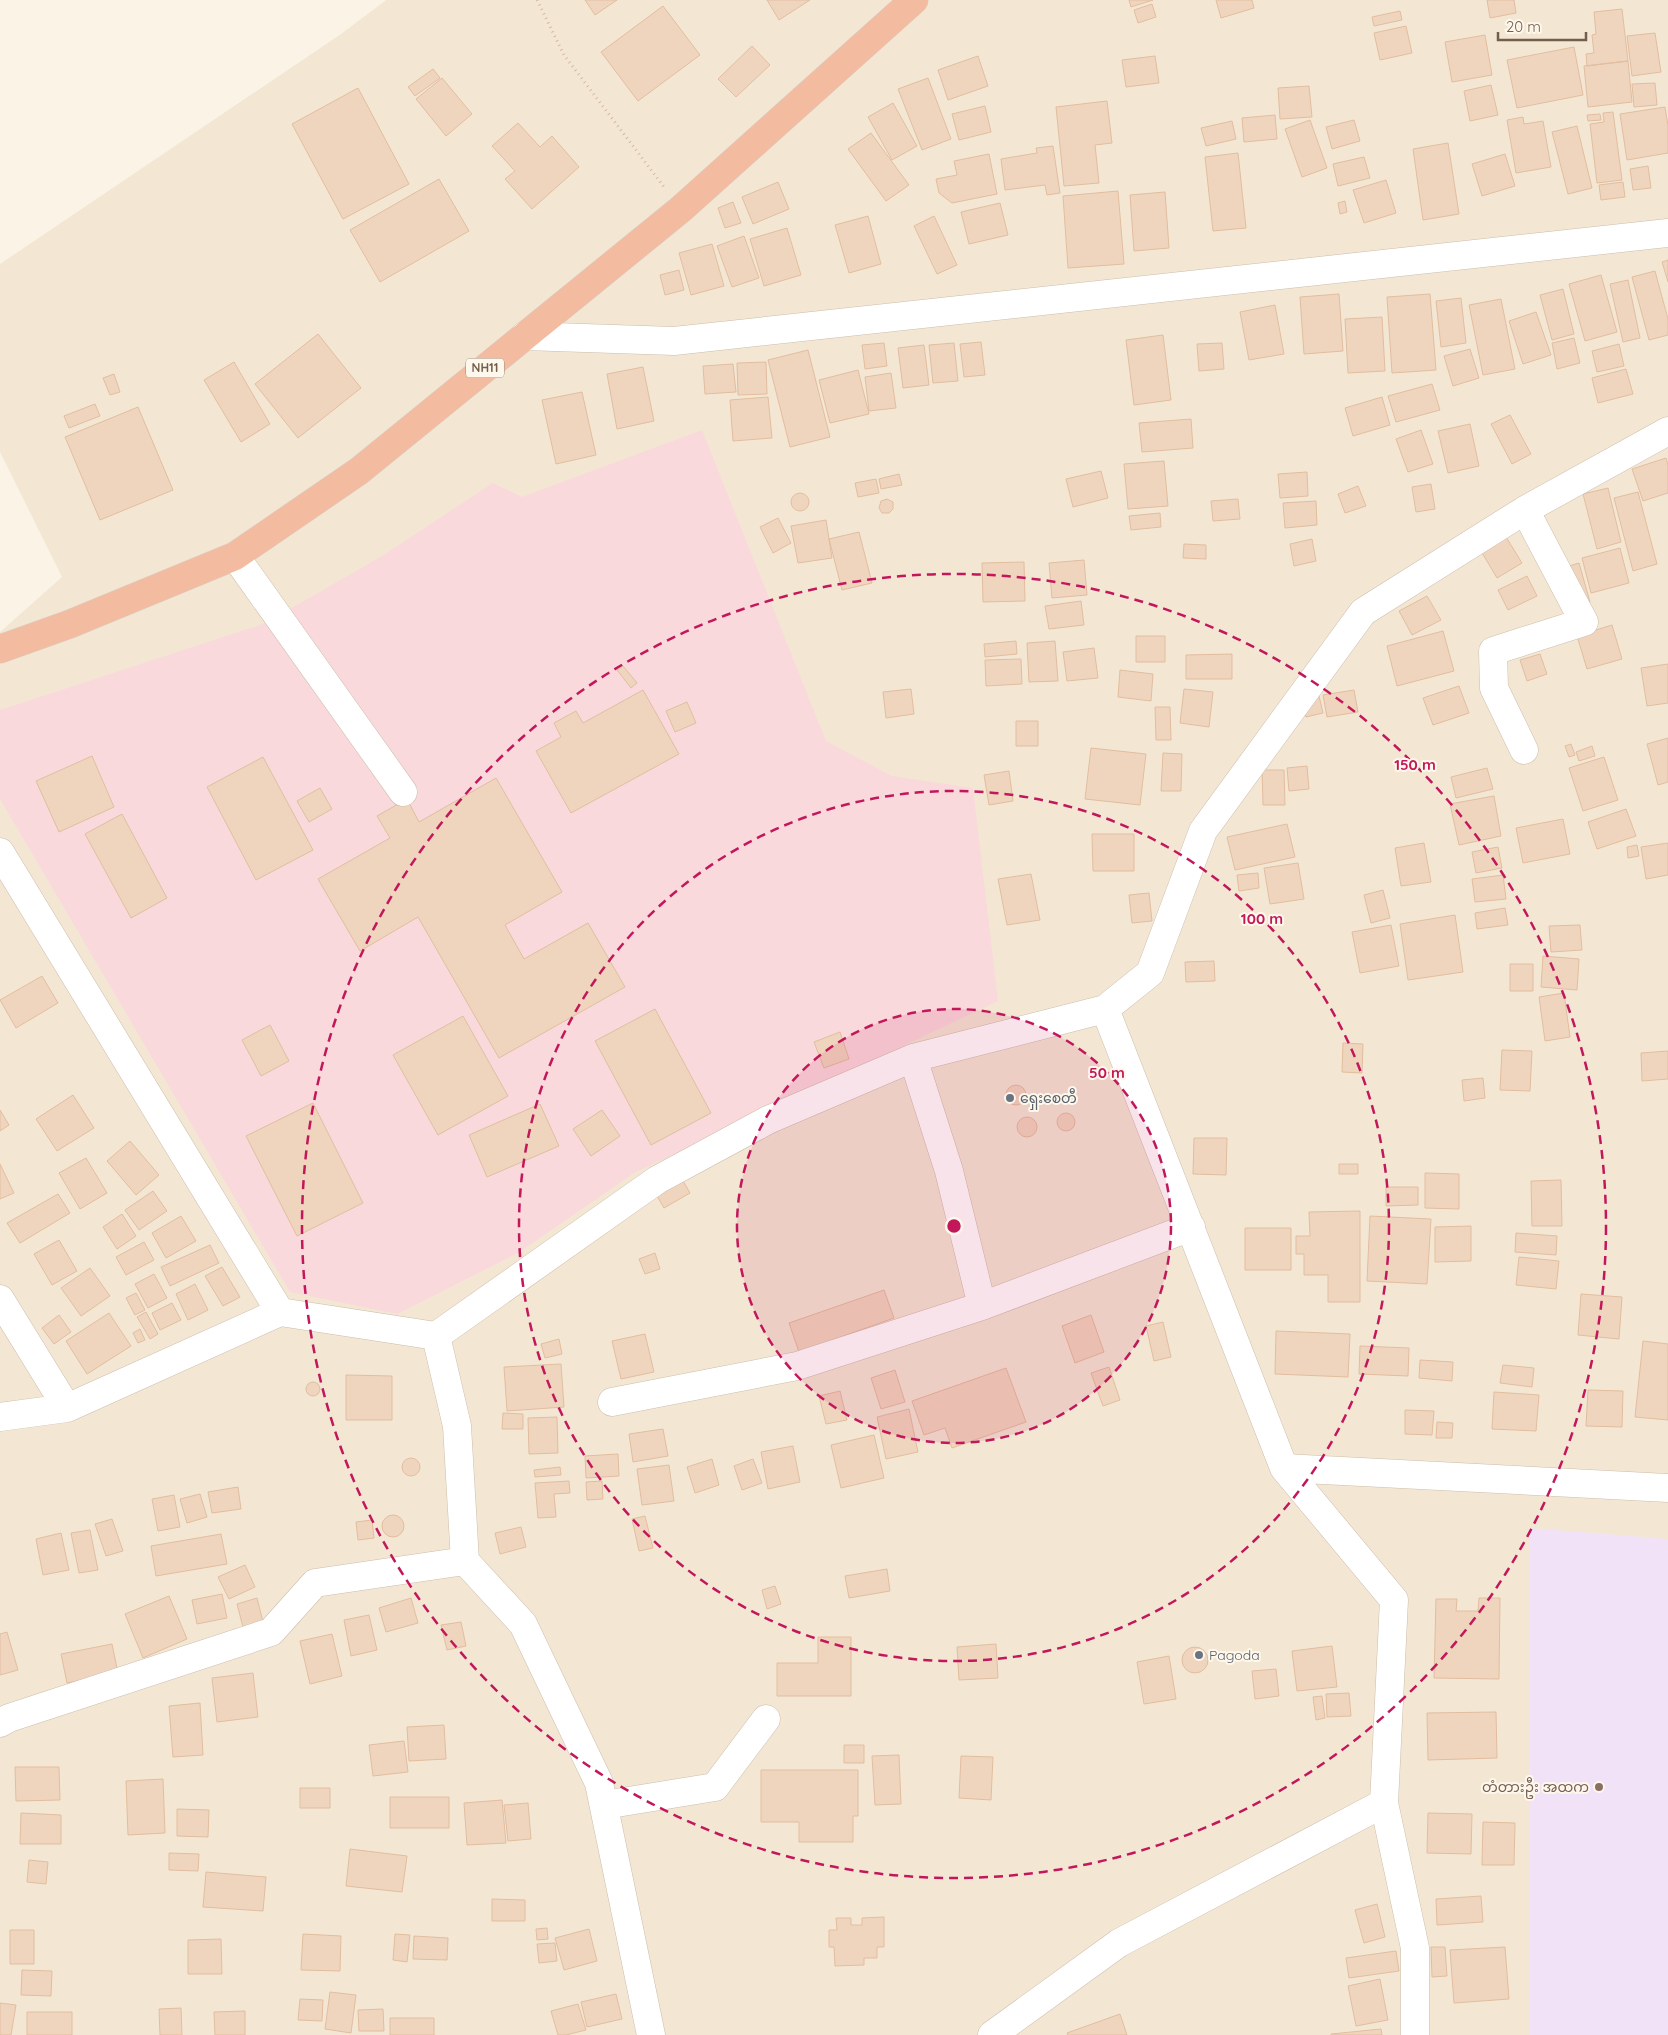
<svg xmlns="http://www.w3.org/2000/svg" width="1668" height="2035" viewBox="0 0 1668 2035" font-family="Quicksand,'Noto Sans Myanmar',sans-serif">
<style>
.residential{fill:#f3e7d4}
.education{fill:#f1e2f8}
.medical{fill:#f9d9db}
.building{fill:#f0d5be;stroke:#e2bd9f}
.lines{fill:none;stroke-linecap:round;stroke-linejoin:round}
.minor-casing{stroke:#cdbdac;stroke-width:29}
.highway-casing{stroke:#d8d2cd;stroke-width:29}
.path{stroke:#d5b9a1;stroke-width:3;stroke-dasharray:1 4;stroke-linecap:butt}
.minor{stroke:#fff;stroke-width:28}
.highway{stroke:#f3bb9f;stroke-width:28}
.ring{fill:none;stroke:#c2185b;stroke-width:2.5;stroke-dasharray:9 6}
.worship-dot{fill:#6b7280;stroke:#fef8ec;stroke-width:2}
.education-dot{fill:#8d6e63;stroke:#fef8ec;stroke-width:2}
.labels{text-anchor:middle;stroke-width:4;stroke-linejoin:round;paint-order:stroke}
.shield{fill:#fef8ec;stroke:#9d8c7c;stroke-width:1}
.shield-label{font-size:12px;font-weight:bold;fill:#735d4c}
.worship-label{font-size:14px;fill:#5b616d;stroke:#fef8ec;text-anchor:start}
.education-label{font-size:14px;fill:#785e54;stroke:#fef8ec;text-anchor:end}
.centre{fill:#c2185b;stroke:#fef8ec;stroke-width:2.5}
.ring-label{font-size:15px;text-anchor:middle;font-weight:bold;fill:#c2185b;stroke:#fef8ec;stroke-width:4;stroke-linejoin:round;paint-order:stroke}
</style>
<rect width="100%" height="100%" fill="#fbf4e6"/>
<path class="residential" d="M386 0H1668V2035H0V632L62 577 0 452V264L341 34Z"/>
<path class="education" d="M1529 1528 1668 1539V2035H1530Z"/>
<path class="medical" d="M702 430 826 741 892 776 973 788 998 1001 634 1173 518 1253 397 1314 290 1292 0 799V710L266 623 382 556 493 483 522 497Z"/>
<path class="building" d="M585 0H617L595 15Z
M767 0H810L779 20Z
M1129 0H1153L1131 7Z
M1216 0H1252L1254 8 1221 18Z
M1487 0H1514L1516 13 1490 18Z
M1152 4 1156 17 1138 23 1134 10Z
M663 6 700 55 638 101 601 52Z
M1622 9 1628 61 1587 66 1586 54 1594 53 1592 35 1596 34 1594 12Z
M1400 11 1402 20 1374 26 1372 17Z
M1406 26 1412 53 1380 60 1374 33Z
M1655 33 1661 72 1632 76 1627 36Z
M1485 35 1492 75 1452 82 1445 42Z
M752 46 770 65 736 97 718 79Z
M1574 47 1583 95 1517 108 1507 60Z
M978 56 988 86 948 100 938 70Z
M1155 56 1159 83 1126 87 1122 60Z
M1628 61 1632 102 1588 107 1584 66Z
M433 69 440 78 415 96 408 87Z
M442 78 472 114 446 136 416 99Z
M928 78 951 139 922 150 898 89Z
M1655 83 1657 105 1634 107 1632 84Z
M1491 85 1498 115 1470 121 1464 91Z
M1309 86 1312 117 1280 119 1278 88Z
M358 88 409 184 343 219 292 124Z
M1107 101 1112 143 1095 145 1099 183 1064 186 1056 107Z
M893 103 917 146 892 160 868 117Z
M985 106 991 132 959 140 952 114Z
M1665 107 1668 126V153L1627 160 1620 114Z
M1613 112 1622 180 1597 183 1590 124 1604 122 1603 113Z
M1600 114 1601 120 1588 121 1587 115Z
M1275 115 1277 139 1244 142 1242 118Z
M1523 117 1524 124 1543 121 1551 167 1516 173 1507 120Z
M1310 120 1327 168 1302 177 1285 129Z
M1354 120 1360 141 1332 149 1326 127Z
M1232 121 1236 139 1206 146 1201 128Z
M518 123 540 147 552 136 579 167 532 209 505 179 515 171 492 146Z
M1577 126 1592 188 1568 194 1552 132Z
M871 133 909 185 886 201 848 149Z
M1448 143 1459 214 1423 220 1413 149Z
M1053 146 1060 193 1047 195 1045 185 1005 190 1001 159 1037 153 1036 148Z
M1238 153 1246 228 1213 231 1205 157Z
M989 154 997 194 952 203 939 193 936 179 957 175 954 161Z
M1505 154 1515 186 1482 196 1472 164Z
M1364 157 1370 178 1338 186 1333 164Z
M1648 166 1651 188 1633 190 1630 169Z
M439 179 469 231 380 282 350 230Z
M1386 180 1396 213 1364 223 1353 190Z
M778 182 789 209 753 224 742 197Z
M1623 182 1625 197 1601 200 1599 185Z
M1118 191 1124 264 1068 268 1063 196Z
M1165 192 1169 248 1134 251 1130 195Z
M1345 201 1347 212 1340 214 1338 203Z
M733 202 741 223 725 228 718 208Z
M1000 203 1008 235 969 244 961 212Z
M868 216 881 264 849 273 835 225Z
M934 216 957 265 937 274 914 226Z
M787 228 801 275 764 286 750 239Z
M744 236 759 278 732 287 717 246Z
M712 244 724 286 691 295 679 253Z
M1668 260V282L1662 262Z
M679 270 684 290 665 295 660 275Z
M1655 271 1668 319V335L1649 340 1632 277Z
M1601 275 1617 332 1585 341 1569 284Z
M1628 280 1640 338 1623 342 1610 284Z
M1563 289 1574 334 1552 340 1540 295Z
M1339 294 1343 351 1304 354 1300 297Z
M1430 294 1436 370 1392 373 1387 297Z
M1461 298 1466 343 1441 347 1436 301Z
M1501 299 1515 369 1483 375 1469 305Z
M1275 305 1284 354 1249 360 1240 312Z
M1536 312 1551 355 1523 364 1509 321Z
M1382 317 1385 371 1348 373 1345 319Z
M318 334 361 388 298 438 255 384Z
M1163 335 1171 400 1134 405 1126 340Z
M1574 338 1580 363 1557 369 1552 343Z
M981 342 985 375 964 377 960 344Z
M884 343 887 366 865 369 862 345Z
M954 343 958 381 933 383 929 345Z
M1222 343 1224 369 1199 371 1197 344Z
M1619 344 1624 366 1597 372 1592 351Z
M924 345 929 385 903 388 898 348Z
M1470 349 1479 378 1453 386 1444 356Z
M808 350 830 437 790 447 768 360Z
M234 362 270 424 241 442 204 380Z
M766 362 767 394 738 395 737 363Z
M733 364 736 392 705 394 703 366Z
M643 367 654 421 617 429 607 374Z
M1626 369 1633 394 1598 403 1592 378Z
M858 370 869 414 830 423 819 380Z
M891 373 896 408 869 411 865 377Z
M114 374 120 392 110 395 103 378Z
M1432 384 1440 410 1396 422 1388 396Z
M582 392 596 455 556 464 542 400Z
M768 397 772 438 733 441 730 400Z
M1382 397 1390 425 1353 436 1345 408Z
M95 404 100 416 69 428 64 416Z
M138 407 173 490 100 520 65 437Z
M1510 415 1531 454 1512 464 1491 424Z
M1191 419 1193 448 1142 452 1139 423Z
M1470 424 1479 466 1448 473 1438 431Z
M1421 430 1433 464 1408 472 1396 439Z
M1666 458 1668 465V493L1643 501 1632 469Z
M1164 461 1168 506 1128 509 1124 464Z
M1101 471 1108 498 1073 507 1066 479Z
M1307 472 1308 496 1280 498 1278 474Z
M899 474 902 485 881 489 879 479Z
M876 479 879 493 858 497 855 483Z
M1431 484 1435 509 1416 512 1412 487Z
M1358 486 1366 506 1345 513 1338 494Z
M1608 488 1621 542 1597 549 1583 494Z
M1638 492 1657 564 1633 571 1614 498Z
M791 502a9 9 0 1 1 18 0a9 9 0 1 1-18 0Z
M887 499 893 502V509L889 513H882L879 508 881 501Z
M1238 499 1240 519 1213 521 1211 501Z
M1316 501 1317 525 1285 528 1283 503Z
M1160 513 1161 527 1131 530 1129 516Z
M778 518 791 543 773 553 760 527Z
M826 520 832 558 798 563 791 526Z
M859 532 872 583 842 590 829 539Z
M1506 537 1522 563 1497 578 1481 551Z
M1312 539 1316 561 1294 566 1290 544Z
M1184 544 1206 545V559L1183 558Z
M1620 548 1629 583 1591 593 1582 558Z
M1084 560 1087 595 1052 598 1049 563Z
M1024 562 1025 601 983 602 982 563Z
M1579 563 1590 602 1580 604 1569 566Z
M1527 576 1537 596 1508 610 1498 590Z
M1427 596 1441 620 1412 635 1399 611Z
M1081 601 1084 625 1049 629 1045 606Z
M1612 625 1622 659 1587 669 1577 636Z
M1443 631 1454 671 1397 686 1387 646Z
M1136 636H1165V662H1136Z
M1016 641 1017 654 985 657 984 644Z
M1055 641 1058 681 1029 682 1027 643Z
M1094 648 1098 678 1067 681 1063 652Z
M1232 654V679H1186V655Z
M1540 654 1547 674 1527 681 1520 660Z
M1021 659 1022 684 986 686 985 660Z
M1668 664V703L1647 706 1641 668Z
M623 666 637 683 631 688 617 670Z
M1120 670 1153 674 1151 701 1118 697Z
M1459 686 1469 713 1433 725 1423 698Z
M911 689 914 714 886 718 883 692Z
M1184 689 1213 692 1209 727 1180 723Z
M643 690 679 754 571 813 536 751 561 737 554 723 576 711 583 723Z
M1354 690 1358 712 1327 717 1323 695Z
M1319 696 1323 713 1306 717 1301 700Z
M687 702 696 723 675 732 666 711Z
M1155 707H1170L1171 740H1156Z
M1016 721H1038V746H1016Z
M1668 738V782L1658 785 1647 744Z
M1571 744 1575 755 1569 757 1565 746Z
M1592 746 1595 756 1579 761 1576 752Z
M1091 748 1146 754 1140 805 1085 799Z
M1163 753 1182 754 1181 791H1161Z
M92 756 114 807 59 832 36 781Z
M263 757 313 850 256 880 207 787Z
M1604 757 1618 800 1583 811 1569 768Z
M1307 766 1309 789 1289 791 1287 768Z
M1487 768 1493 789 1456 798 1451 777Z
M1262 770H1284L1285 805H1263Z
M1009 771 1013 801 989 805 984 775Z
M496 778 562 892 505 925 524 959 588 923 625 987 499 1058 418 917 360 951 318 879 390 838 377 816 407 799 419 822Z
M320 788 332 809 309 822 297 801Z
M1494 796 1501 836 1459 845 1450 804Z
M1626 809 1636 836 1597 849 1588 822Z
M122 814 167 898 131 918 85 834Z
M1563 819 1570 854 1523 863 1516 828Z
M1287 824 1295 857 1235 870 1227 837Z
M1092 834H1134V871H1093Z
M1424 843 1431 882 1401 886 1395 848Z
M1668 843V875L1646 879 1641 847Z
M1637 845 1639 856 1628 858 1627 847Z
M1498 847 1502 868 1476 873 1472 852Z
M1298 863 1304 899 1270 904 1264 868Z
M1258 873 1259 888 1239 891 1237 875Z
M1031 874 1040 920 1007 925 998 879Z
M1503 875 1506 899 1475 902 1472 879Z
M1383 890 1390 918 1371 923 1364 895Z
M1149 893 1152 921 1132 923 1129 895Z
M1505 908 1508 925 1477 929 1475 913Z
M1455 915 1463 972 1408 980 1400 924Z
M1391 925 1399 966 1360 973 1352 932Z
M1580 925 1582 950 1551 952 1549 926Z
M1543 956 1579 959 1577 990 1541 987Z
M1214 961 1215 981 1186 982 1185 962Z
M1510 964H1533V991H1510Z
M42 976 58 1003 16 1028 0 1000Z
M1564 993 1570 1037 1545 1041 1539 997Z
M655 1009 711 1113 651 1145 595 1041Z
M463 1016 508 1096 438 1135 393 1055Z
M270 1025 289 1061 261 1076 242 1040Z
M840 1032 849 1059 824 1068 814 1042Z
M1343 1043 1363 1044 1362 1073 1342 1072Z
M1502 1050 1532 1051 1530 1091 1500 1090Z
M1668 1051V1079L1642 1081 1641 1053Z
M1483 1078 1485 1098 1464 1101 1462 1080Z
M1006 1095a10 10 0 1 1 20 0a10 10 0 1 1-20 0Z
M73 1095 94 1128 57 1151 36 1119Z
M313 1103 363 1203 297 1236 246 1136Z
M540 1104 559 1146 487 1177 469 1135Z
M0 1110 9 1125 0 1131Z
M602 1110 620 1136 591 1156 573 1129Z
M1057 1122a9 9 0 1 1 18 0a9 9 0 1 1-18 0Z
M1017 1127a10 10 0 1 1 20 0a10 10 0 1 1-20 0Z
M1194 1138H1227L1226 1175 1193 1174Z
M130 1141 159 1175 136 1195 107 1161Z
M86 1158 107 1193 80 1209 59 1173Z
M0 1164 14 1193 0 1199Z
M1339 1164H1358V1174H1339Z
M1425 1173 1459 1174V1209L1425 1208Z
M679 1174 690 1193 664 1208 653 1189Z
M1561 1180 1562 1226H1532L1531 1181Z
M1386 1187H1418V1205L1386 1206Z
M153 1191 167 1211 139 1230 125 1210Z
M58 1194 70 1213 20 1243 7 1223Z
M1360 1211V1302H1328V1275H1304V1254H1296V1236H1310L1309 1212Z
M122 1214 136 1236 117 1249 103 1227Z
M181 1216 196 1241 166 1258 152 1233Z
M1370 1216 1431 1219 1427 1284 1367 1281Z
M1471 1226V1261L1435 1262V1227Z
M1245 1228H1291V1270H1245Z
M1516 1233 1557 1236 1556 1255 1515 1252Z
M59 1240 77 1271 52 1285 34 1254Z
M144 1242 154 1260 126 1275 116 1257Z
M210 1245 219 1263 170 1286 161 1267Z
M655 1253 660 1269 645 1274 639 1259Z
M1519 1257 1559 1261 1556 1289 1516 1285Z
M222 1267 240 1297 223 1306 205 1276Z
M90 1268 110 1296 81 1316 61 1288Z
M154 1274 167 1298 148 1308 135 1284Z
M195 1284 208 1310 188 1320 176 1294Z
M884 1290 894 1318 799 1352 789 1323Z
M136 1293 145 1310 135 1315 126 1298Z
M1581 1294 1622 1297 1619 1339 1578 1335Z
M172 1303 181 1320 160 1330 152 1313Z
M146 1312 158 1334 150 1339 137 1317Z
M109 1313 131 1346 87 1374 66 1341Z
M59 1315 71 1332 54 1344 42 1328Z
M1091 1315 1104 1352 1075 1363 1062 1326Z
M1163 1322 1171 1357 1154 1361 1146 1326Z
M140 1329 145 1340 138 1343 133 1333Z
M1276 1331 1350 1334 1348 1377 1275 1374Z
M645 1334 654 1372 621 1379 612 1341Z
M559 1339 562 1354 545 1358 541 1344Z
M1643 1341 1668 1344V1420L1635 1417Z
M1360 1346 1409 1348 1408 1376 1359 1374Z
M1420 1360 1453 1362 1452 1381 1419 1378Z
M561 1364 564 1407 507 1411 504 1367Z
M1503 1365 1534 1368 1532 1387 1500 1383Z
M1109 1367 1120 1400 1103 1406 1091 1373Z
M1006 1368 1026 1422 952 1448 945 1428 924 1435 912 1401Z
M895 1370 905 1402 881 1409 871 1378Z
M346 1375 392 1376V1420H346Z
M306 1389a7 7 0 1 1 14 0a7 7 0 1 1-14 0Z
M1588 1390 1623 1391 1622 1427 1586 1426Z
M840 1391 847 1420 826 1424 819 1396Z
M1494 1392 1539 1395 1536 1431 1492 1429Z
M909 1409 918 1452 886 1459 877 1417Z
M1405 1410 1434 1411 1432 1435 1405 1434Z
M503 1413 523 1414V1429H502Z
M557 1417 558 1453 529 1454 528 1418Z
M1437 1422 1453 1423 1452 1438H1436Z
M663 1429 668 1456 633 1462 629 1434Z
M874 1435 884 1478 841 1488 831 1445Z
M793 1446 800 1482 768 1489 761 1452Z
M618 1454 619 1476 586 1478 585 1456Z
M402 1467a9 9 0 1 1 18 0a9 9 0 1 1-18 0Z
M712 1459 719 1485 695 1493 687 1467Z
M753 1459 762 1483 742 1490 734 1466Z
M669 1465 674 1501 642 1505 637 1469Z
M560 1467 561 1475 535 1477 534 1470Z
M569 1481 570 1493 554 1494 556 1517 538 1518 535 1483Z
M602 1481 603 1499 587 1500 586 1482Z
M238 1487 241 1509 212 1513 208 1492Z
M200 1494 207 1517 187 1523 180 1499Z
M174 1495 180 1527 158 1531 152 1499Z
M382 1526a11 11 0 1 1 22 0a11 11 0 1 1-22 0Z
M645 1516 653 1548 639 1551 632 1519Z
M112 1519 123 1551 106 1556 95 1524Z
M372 1520 374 1538 358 1540 356 1522Z
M521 1527 526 1547 500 1554 495 1533Z
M90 1530 98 1570 79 1573 71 1533Z
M61 1533 69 1570 43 1575 36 1539Z
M221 1534 227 1564 156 1576 151 1546Z
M245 1565 255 1587 229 1599 218 1577Z
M887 1569 890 1591 849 1598 845 1576Z
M775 1586 781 1604 767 1609 762 1590Z
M222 1594 227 1618 197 1624 192 1600Z
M169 1596 187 1639 143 1658 125 1614Z
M257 1598 263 1622 243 1627 237 1604Z
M411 1598 418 1623 386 1632 379 1608Z
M1479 1598H1500L1499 1679 1434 1678 1436 1599H1457L1456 1611H1478Z
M369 1615 377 1650 351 1656 344 1620Z
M461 1622 466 1646 447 1650 441 1625Z
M7 1632 18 1670 0 1675V1634Z
M332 1634 342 1676 310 1684 300 1641Z
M818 1637H851V1696H777V1663H818Z
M112 1644 118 1673 67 1683 61 1654Z
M996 1644 998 1678 959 1680 957 1647Z
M1332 1646 1337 1687 1297 1691 1292 1651Z
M1182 1660a13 13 0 1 1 26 0a13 13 0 1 1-26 0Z
M1169 1656 1176 1699 1144 1704 1137 1662Z
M1276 1669 1279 1696 1255 1699 1252 1671Z
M253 1673 258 1717 217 1722 212 1678Z
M1349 1693 1351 1716 1327 1717 1326 1694Z
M1322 1696 1325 1718 1316 1720 1313 1697Z
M200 1703 203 1755 173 1757 169 1706Z
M1496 1712 1497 1758 1428 1760 1427 1713Z
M444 1725 446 1759 409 1761 407 1727Z
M404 1741 408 1772 373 1776 369 1745Z
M844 1745H864V1763H844Z
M899 1755 901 1804 875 1805 872 1756Z
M961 1756 993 1757 991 1800 959 1798Z
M15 1767H59L60 1800 16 1801Z
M761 1770H858V1816H853V1842H799V1822H761Z
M163 1779 165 1833 128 1835 126 1781Z
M300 1788H330V1808H300Z
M390 1797H449V1828H390Z
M502 1800 506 1843 467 1845 464 1803Z
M528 1803 531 1839 508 1841 504 1805Z
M177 1809 209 1810 208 1837 177 1836Z
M21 1813 61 1815V1844H20Z
M1428 1813 1472 1814 1471 1854 1427 1853Z
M1483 1822 1515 1823 1514 1865H1482Z
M350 1849 407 1856 402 1892 346 1886Z
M169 1853 199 1854 198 1871 169 1870Z
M29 1860 48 1862 46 1884 27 1882Z
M206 1872 266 1877 263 1911 203 1907Z
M1481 1896 1483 1922 1437 1925 1436 1899Z
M492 1899 525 1900V1921H492Z
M1377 1904 1385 1937 1364 1943 1355 1910Z
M884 1917V1947H877V1958H864V1965L835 1966 834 1947H829V1930H837L836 1918H851V1925H862V1918Z
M547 1928 548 1939 537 1940 536 1929Z
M589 1929 597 1961 564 1970 555 1938Z
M10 1930H34V1964H10Z
M303 1934 341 1936 340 1971 301 1970Z
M395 1934 410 1935 407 1962 393 1960Z
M414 1936 448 1938 447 1960 413 1959Z
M221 1939 222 1974H188V1940Z
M555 1943 557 1961 539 1963 537 1944Z
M1431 1947H1445L1447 1976 1432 1977Z
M1505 1947 1509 1999 1454 2003 1450 1950Z
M1396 1951 1399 1971 1349 1978 1346 1958Z
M22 1970 52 1971 51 1996 21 1995Z
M1380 1979 1388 2020 1356 2026 1348 1986Z
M330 1992 356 1995 351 2033 325 2029Z
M616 1994 622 2019 587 2027 581 2002Z
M300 1999 323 2000 322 2021 298 2020Z
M0 2003 16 2005 11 2035H0Z
M578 2004 586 2030 566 2035H558L551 2011Z
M181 2008 182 2035H160L159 2009Z
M383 2009 384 2031H359L358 2010Z
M245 2011V2035H215L214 2012Z
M27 2012H72V2035H27Z
M1120 2014 1127 2035H1068L1067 2033Z
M390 2018H434V2035H390Z
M1381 2029 1382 2035H1331V2034Z"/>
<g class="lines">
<g class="minor-casing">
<path id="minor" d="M524 336 674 341 1668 233
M235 556 403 792
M1524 750 1494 688 1493 651 1584 622 1525 510
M0 852 280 1312 436 1336 657 1180 768 1120 913 1058 1105 1009 1150 973 1203 831 1363 612 1525 510 1668 431
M913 1058 949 1171 982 1306
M0 1299 67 1408 0 1417
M436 1336 457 1426 465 1561 523 1624 599 1783 651 2035
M612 1402 797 1366 982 1306 1191 1227
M67 1408 280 1312
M1284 1468 1668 1488
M0 1723 9 1718 271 1632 315 1583 465 1561
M1384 1803 1415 1948V2035
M604 1805 715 1787 766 1719
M992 2035 1119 1943 1384 1803 1394 1600 1284 1468 1105 1009"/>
</g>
<g class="highway-casing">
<path id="highway" d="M0 649 70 624 235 556 359 471 681 209 914 0"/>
</g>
<path class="path" d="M537 0 564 55 664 187"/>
<use href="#minor" class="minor"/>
<use href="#highway" class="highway"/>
</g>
<circle cx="954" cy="1226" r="217" fill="#c2185b" fill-opacity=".12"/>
<g class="ring">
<circle cx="954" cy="1226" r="217"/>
<circle cx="954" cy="1226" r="435"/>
<circle cx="954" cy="1226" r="652"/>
</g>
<g class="worship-dot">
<circle cx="1010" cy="1098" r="5"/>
<circle cx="1199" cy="1655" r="5"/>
</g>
<circle class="education-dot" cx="1599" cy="1787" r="5"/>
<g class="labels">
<rect class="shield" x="466" y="358.5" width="38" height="19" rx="4"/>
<g class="shield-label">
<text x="485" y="372">NH11</text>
</g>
<g class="worship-label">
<text x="1020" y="1103">ရှေးစေတီ</text>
<text x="1209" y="1660">Pagoda</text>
</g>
<g class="education-label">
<text x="1589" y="1792">တံတားဦး အထက</text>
</g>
</g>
<circle cx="954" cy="1226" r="8" class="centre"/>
<g class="ring-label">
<text x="1415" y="770">150 m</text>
<text x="1262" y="924">100 m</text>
<text x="1107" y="1078">50 m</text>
</g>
<path d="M1498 32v8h88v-8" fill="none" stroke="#735d4c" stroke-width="2.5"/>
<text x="1506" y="32" font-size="15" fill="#735d4c" stroke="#fef8ec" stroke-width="4" paint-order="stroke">20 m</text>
</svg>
